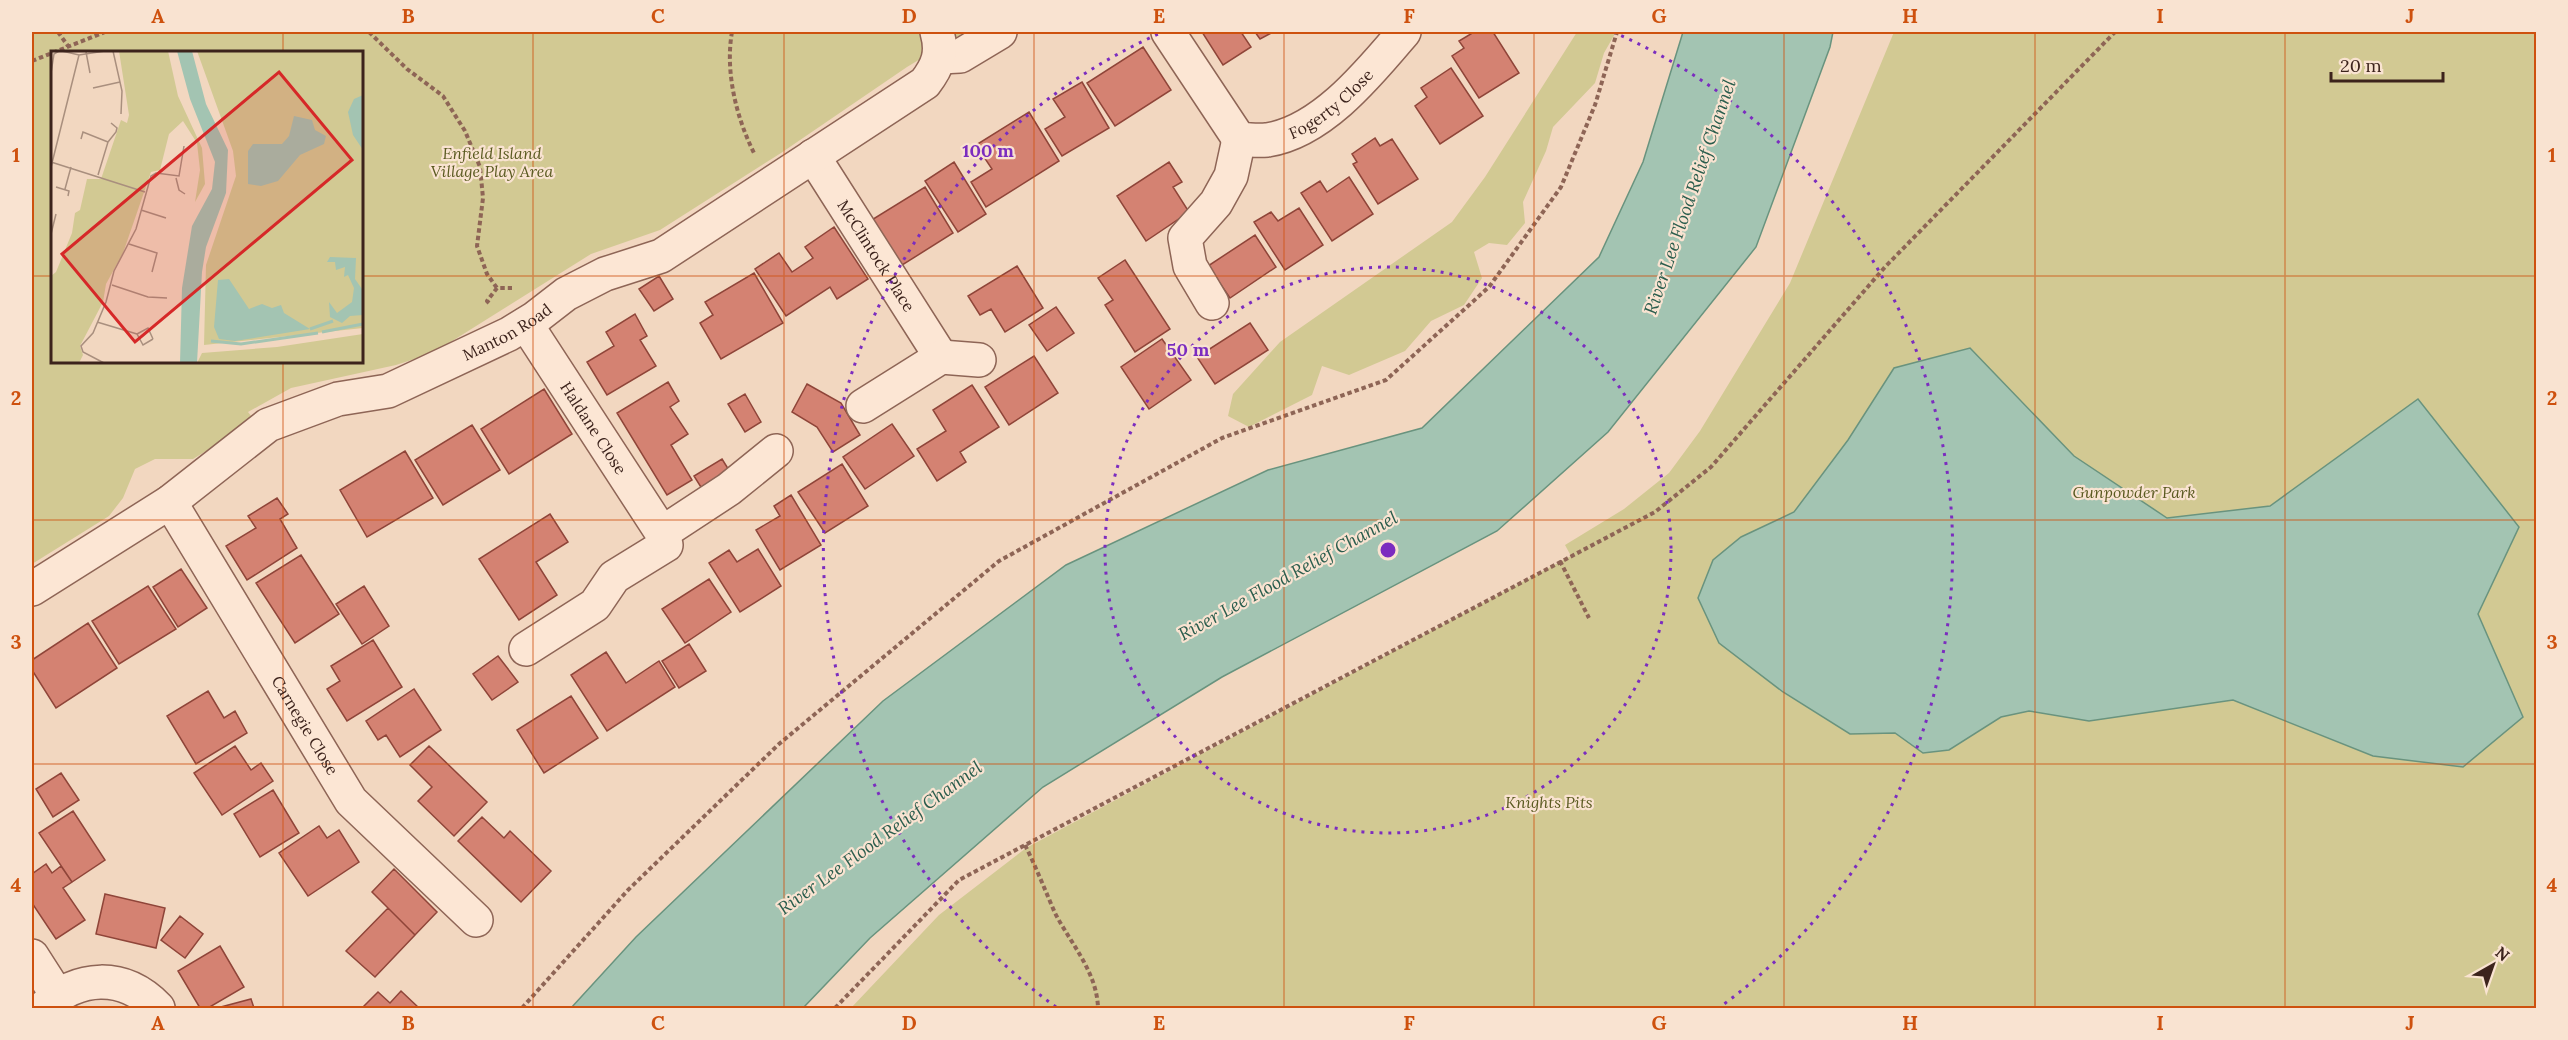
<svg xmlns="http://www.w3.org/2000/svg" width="2568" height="1040" viewBox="0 0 2568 1040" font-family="Lora,serif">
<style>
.green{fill:#d2c993;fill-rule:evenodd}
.water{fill:#a3c4b2;stroke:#69937e;stroke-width:1.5}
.building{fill:#d48272;stroke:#8f4539;stroke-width:1.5}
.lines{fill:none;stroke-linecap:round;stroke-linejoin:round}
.minor-casing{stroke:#8e6556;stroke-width:36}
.path{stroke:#8e6556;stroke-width:4;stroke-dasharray:4.5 3;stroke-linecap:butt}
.minor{stroke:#fce6d4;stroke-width:33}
.grid{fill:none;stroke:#ce510e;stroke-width:1.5;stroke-opacity:0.55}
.ring{fill:none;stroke:#7b2cbf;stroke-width:3;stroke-dasharray:3 6}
.labels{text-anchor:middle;stroke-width:4.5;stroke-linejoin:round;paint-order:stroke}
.street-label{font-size:16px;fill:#3c231c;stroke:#f9e3d1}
.park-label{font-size:16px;font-style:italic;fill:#5a5a20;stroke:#f9e3d1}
.water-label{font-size:18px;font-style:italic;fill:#2a5d4d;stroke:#f9e3d1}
.inset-river{fill:none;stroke:#a3c4b2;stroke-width:3}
.inset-road{fill:none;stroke:#a98f7e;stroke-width:1.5}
.view{fill:#d62828;fill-opacity:0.15;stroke:#d62828;stroke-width:3}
.inset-edge{fill:none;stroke:#3c231c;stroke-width:3}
.centre{fill:#7b2cbf;stroke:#f9e3d1;stroke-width:3}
.ring-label{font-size:18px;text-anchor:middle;font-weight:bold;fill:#7b2cbf;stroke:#f9e3d1;stroke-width:4.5;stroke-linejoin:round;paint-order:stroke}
.neatline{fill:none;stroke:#ce510e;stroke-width:2}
.grid-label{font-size:20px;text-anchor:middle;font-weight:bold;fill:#ce510e}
</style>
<rect width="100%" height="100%" fill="#f2d7c0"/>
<path class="green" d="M32 32H965L907 67 781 153 660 230 591 254 433 353 396 365 291 388 248 412 255 421 193 459H155L135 469 123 498 109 516 32 564ZM52 52H362V362H52Z
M1577 32H1616L1604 53 1595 83 1553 127 1546 151 1523 202 1525 223 1507 245 1489 243 1474 252 1482 278 1464 305 1431 321 1405 351 1349 375 1322 366 1312 395 1249 427 1228 416 1233 394 1280 342 1452 222 1485 177Z
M1894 32H2536V1008H851L939 915 1026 848 1571 556 1565 545 1624 509 1669 473 1700 431 1790 283Z"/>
<path class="water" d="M1683 32H1833L1830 47 1756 247 1608 432 1497 531 1222 677 1043 787 870 938 803 1008H571L636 937 883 701 1066 565 1268 470 1422 428 1599 257 1643 162Z
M1970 348 2074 456 2167 518 2270 506 2418 399 2519 527 2478 614 2523 717 2463 767 2373 756 2233 700 2089 721 2029 711 2001 717 1949 750 1923 753 1895 733 1850 734 1783 692 1719 643 1698 598 1713 560 1741 537 1794 512 1848 440 1894 368Z"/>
<path class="building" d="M1202 32H1241L1251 47 1223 65Z
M1255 32H1273L1260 39Z
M1474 32H1493L1519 73 1479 98 1452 56 1464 48 1459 41Z
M1143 47 1171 90 1115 126 1087 83Z
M1451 68 1483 116 1440 144 1415 106 1427 97 1421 88Z
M1082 82 1109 128 1062 156 1045 129 1065 117 1053 99Z
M1029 112 1059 161 986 207 971 182 992 169 976 145Z
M1375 138 1380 146 1392 139 1418 179 1378 204 1353 164 1357 162 1352 154Z
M954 162 986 214 958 232 925 181Z
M1169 162 1182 182 1173 187 1189 212 1146 241 1117 196Z
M1349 177 1373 214 1332 241 1301 193 1320 181 1327 192Z
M925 187 953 233 899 267 870 221Z
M1299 208 1323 245 1285 270 1254 222 1271 212 1278 221Z
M834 227 868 279 837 299 830 287 786 316 755 269 779 253 792 272 813 258 805 247Z
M1255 235 1276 267 1230 298 1208 266Z
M1125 260 1170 329 1135 352 1105 305 1113 300 1098 278Z
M1017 266 1043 308 1005 332 991 309 980 315 968 296Z
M754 273 783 323 721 359 700 323 713 315 705 302Z
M659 276 673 299 654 311 639 289Z
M1056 307 1074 333 1047 351 1029 325Z
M635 314 647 336 640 340 656 366 607 395 587 362 614 346 606 332Z
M1250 323 1268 350 1215 384 1197 357Z
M1162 339 1191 380 1149 409 1121 367Z
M1034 356 1058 393 1009 425 985 387Z
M668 382 679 401 670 407 688 434 671 445 692 480 667 495 617 413Z
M807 384 841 403 860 435 833 452 817 427 792 412Z
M972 385 999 427 960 452 966 462 937 481 917 449 946 431 933 410Z
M544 389 572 434 509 474 481 429Z
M745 394 761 422 745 432 728 404Z
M892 424 914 456 865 489 843 457Z
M472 425 500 470 443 505 415 460Z
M405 451 433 498 367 537 340 490Z
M722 459 732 475 704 492 694 476Z
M842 464 868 506 825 533 798 492Z
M791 495 821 545 780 570 756 530 780 516 774 506Z
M277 498 288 514 280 519 297 548 247 580 226 546 256 528 248 516Z
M550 514 568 542 536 562 557 595 519 620 479 559Z
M758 549 781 586 740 612 709 563 729 550 737 562Z
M301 555 339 614 295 643 256 583Z
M181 569 207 608 178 627 153 587Z
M709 579 731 612 685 643 662 609Z
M148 586 176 629 119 664 92 621Z
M364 586 389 626 362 644 336 604Z
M88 623 117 668 56 708 32 670V660Z
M373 640 402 687 347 721 327 689 340 681 331 666Z
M689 644 706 671 679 688 662 661Z
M606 652 626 683 659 661 675 687 607 731 571 675Z
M498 656 518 682 492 700 473 674Z
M414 689 441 730 400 757 386 735 378 740 366 721Z
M208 691 224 718 235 711 247 733 196 764 167 716Z
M571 696 598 738 544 773 517 730Z
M235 746 251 770 261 763 273 781 222 815 194 773Z
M429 746 487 802 454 836 418 801 432 787 410 765Z
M61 773 79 800 53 817 36 789Z
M273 790 299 833 260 857 234 814Z
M73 811 105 860 72 882 39 833Z
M482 817 504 838 510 831 551 871 521 902 458 841Z
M319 826 327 838 339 830 359 862 308 896 279 853Z
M46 864 52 873 61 866 72 882 63 888 85 920 56 939 32 903V874Z
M394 869 437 912 415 935 372 892Z
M105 894 165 908 156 948 96 934Z
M388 908 415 935 375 977 346 951Z
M180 916 203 934 185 958 161 940Z
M220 946 244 987 208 1008H200L178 971Z
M401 991 419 1008H362L378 992 390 1003Z
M251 999 254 1008H217Z"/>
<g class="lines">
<g class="minor-casing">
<g id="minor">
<path id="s1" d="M1168 32 1239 139C1248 140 1258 141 1267 140 1322 132 1370 72 1404 32"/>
<path d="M940 57 960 56 1000 32"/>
<path id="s2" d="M813 156 941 357"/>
<path d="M1212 303 1190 266 1185 238 1216 203 1231 176 1239 139"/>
<path id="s3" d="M526 324 662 533 666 545 614 577 595 605 526 649"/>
<path d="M863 406 941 357 979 360"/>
<path id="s4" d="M170 502 351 801 476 920"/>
<path d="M662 533 729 489 776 451"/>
<path id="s5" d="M32 589 170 502 268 425 338 399 388 391 509 334 535 318 566 294 605 274 661 256 925 83C938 66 943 53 937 32"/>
<path d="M32 956 57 995"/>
<path d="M43 1008C78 975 123 972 158 1008"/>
</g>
</g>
<path class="path" d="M58 32 68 46
M369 32 407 69 443 96 465 131 480 167 483 198 477 246 487 274 497 288
M732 32C725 71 736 117 754 153
M32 61 105 32
M489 303 487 301 497 288H512
M1560 561 1589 618
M1025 845C1036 867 1045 890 1055 913 1071 944 1097 972 1098 1008
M522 1008 628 890 779 744 999 561 1222 438 1386 380 1489 287 1561 187 1595 105 1617 32
M835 1008 959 880 1655 512 1711 467 1885 267 2115 32"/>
<use href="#minor" class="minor"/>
</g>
<path class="grid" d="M283 32V52M533 32V1008M784 32V1008M1034 32V1008M1284 32V1008M1534 32V1008M1784 32V1008M2035 32V1008M2285 32V1008M32 276H52M362 276H2536M283 362V1008M32 520H2536M32 764H2536"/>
<g class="ring">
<circle cx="1388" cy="550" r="283"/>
<path d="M1056 1007A565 565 0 0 1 1163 32M1613 32A565 565 0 0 1 1720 1007"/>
</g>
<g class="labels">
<g class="street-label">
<text dy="6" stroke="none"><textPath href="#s1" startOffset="231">Fogerty Close</textPath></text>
<text dy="6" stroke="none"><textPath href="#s2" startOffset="118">McClintock Place</textPath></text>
<text dy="6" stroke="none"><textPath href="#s5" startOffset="546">Manton Road</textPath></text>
<text dy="6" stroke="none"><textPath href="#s3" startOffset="124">Haldane Close</textPath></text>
<text dy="6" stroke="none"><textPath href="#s4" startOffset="261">Carnegie Close</textPath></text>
</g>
<g class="park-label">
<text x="492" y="159">Enfield Island<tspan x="492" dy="18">Village Play Area</tspan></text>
<text x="2134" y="498">Gunpowder Park</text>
<text x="1549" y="808">Knights Pits</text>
</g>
<g class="water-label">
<text transform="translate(1690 197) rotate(-71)" y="6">River Lee Flood Relief Channel</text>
<text transform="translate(1288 576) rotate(-29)" y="6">River Lee Flood Relief Channel</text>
<text transform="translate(880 838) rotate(-36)" y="6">River Lee Flood Relief Channel</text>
</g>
</g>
<g transform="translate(51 51)">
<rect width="312" height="312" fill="#f2d7c0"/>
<path d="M68 0H117L127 45 151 97 154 133 144 151 149 119 146 92 132 70 118 83 109 119 100 121 72 202 55 233 52 251 29 295 32 304 28 312H0V225L5 221 21 182 24 162 29 159 36 128H50L70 69 76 72 78 64ZM146 0H312V277L153 294 155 214 185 125 182 100ZM312 283V312H146L151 302 226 296Z" fill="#d2c993"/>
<path d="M126 0H141L155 53 177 99 175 142 155 196 151 221 146 312H129L131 237 141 175 161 138 164 111 139 48ZM312 44V99L302 84 297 61 303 48ZM243 65 261 69 264 79 275 85 273 93 249 104 227 130 210 135 197 133V100L202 93H231L238 85ZM279 206 305 207 304 228 311 238 312 264 299 265 291 272 279 266 278 251 286 262 301 251 303 237 297 224 293 226 294 216 285 219 284 211H276ZM178 228 198 258 211 253 221 257 230 254 233 262 259 278 184 290 168 288 163 276 167 229Z" fill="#a3c4b2"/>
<path class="inset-river" d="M259 278 282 270M271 281 312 273M160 290 190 293 267 282"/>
<path class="inset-road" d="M11 0 28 4 54 0M62 0 71 40 70 63M35 1 39 22M0 22 3 3 8 0M42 37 69 31M30 88 32 81 57 91 47 124M57 91 65 81 66 77 60 72M0 111 94 141M0 116 28 4M125 127 128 139 134 143M5 136 18 140 17 145M14 138 20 116M90 159 115 167M0 183 5 163M78 193 106 202 101 221M61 234 97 246 116 247M46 271 86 283M86 283 97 277 102 288M86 283 92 294 102 288M53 312 32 301 30 295 42 282 55 251 63 220 85 178 100 125 105 122 128 125 133 95"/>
<path class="view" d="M228 21 301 109 84 291 11 203Z"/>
<rect width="312" height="312" class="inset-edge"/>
</g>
<circle cx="1388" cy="550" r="9" class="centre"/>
<g class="ring-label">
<text x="988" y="157">100 m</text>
<text x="1188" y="356">50 m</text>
</g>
<rect width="2568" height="1040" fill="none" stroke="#f9e3d1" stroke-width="66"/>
<g transform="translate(2493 965) rotate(40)" stroke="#f9e3d1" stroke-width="4.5" paint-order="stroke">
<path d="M0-4.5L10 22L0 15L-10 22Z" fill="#3c231c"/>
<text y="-9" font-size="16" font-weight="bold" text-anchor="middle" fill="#3c231c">N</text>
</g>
<path d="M2331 72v9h112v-9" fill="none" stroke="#3c231c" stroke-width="3"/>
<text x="2340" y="72" font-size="18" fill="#3c231c" stroke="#f9e3d1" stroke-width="4.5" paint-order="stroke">20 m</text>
<rect x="33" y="33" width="2502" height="974" class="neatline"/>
<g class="grid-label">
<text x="158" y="23">A</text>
<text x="408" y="23">B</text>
<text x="658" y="23">C</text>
<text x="909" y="23">D</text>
<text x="1159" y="23">E</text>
<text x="1409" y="23">F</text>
<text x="1659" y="23">G</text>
<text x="1910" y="23">H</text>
<text x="2160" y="23">I</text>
<text x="2410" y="23">J</text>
<text x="16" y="162">1</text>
<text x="2552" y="162">1</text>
<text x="16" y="405">2</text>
<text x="2552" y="405">2</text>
<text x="16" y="649">3</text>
<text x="2552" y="649">3</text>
<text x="16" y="892">4</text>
<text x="2552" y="892">4</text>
<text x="158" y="1030">A</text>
<text x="408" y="1030">B</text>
<text x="658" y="1030">C</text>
<text x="909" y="1030">D</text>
<text x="1159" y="1030">E</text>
<text x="1409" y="1030">F</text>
<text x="1659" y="1030">G</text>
<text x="1910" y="1030">H</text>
<text x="2160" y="1030">I</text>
<text x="2410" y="1030">J</text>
</g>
</svg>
